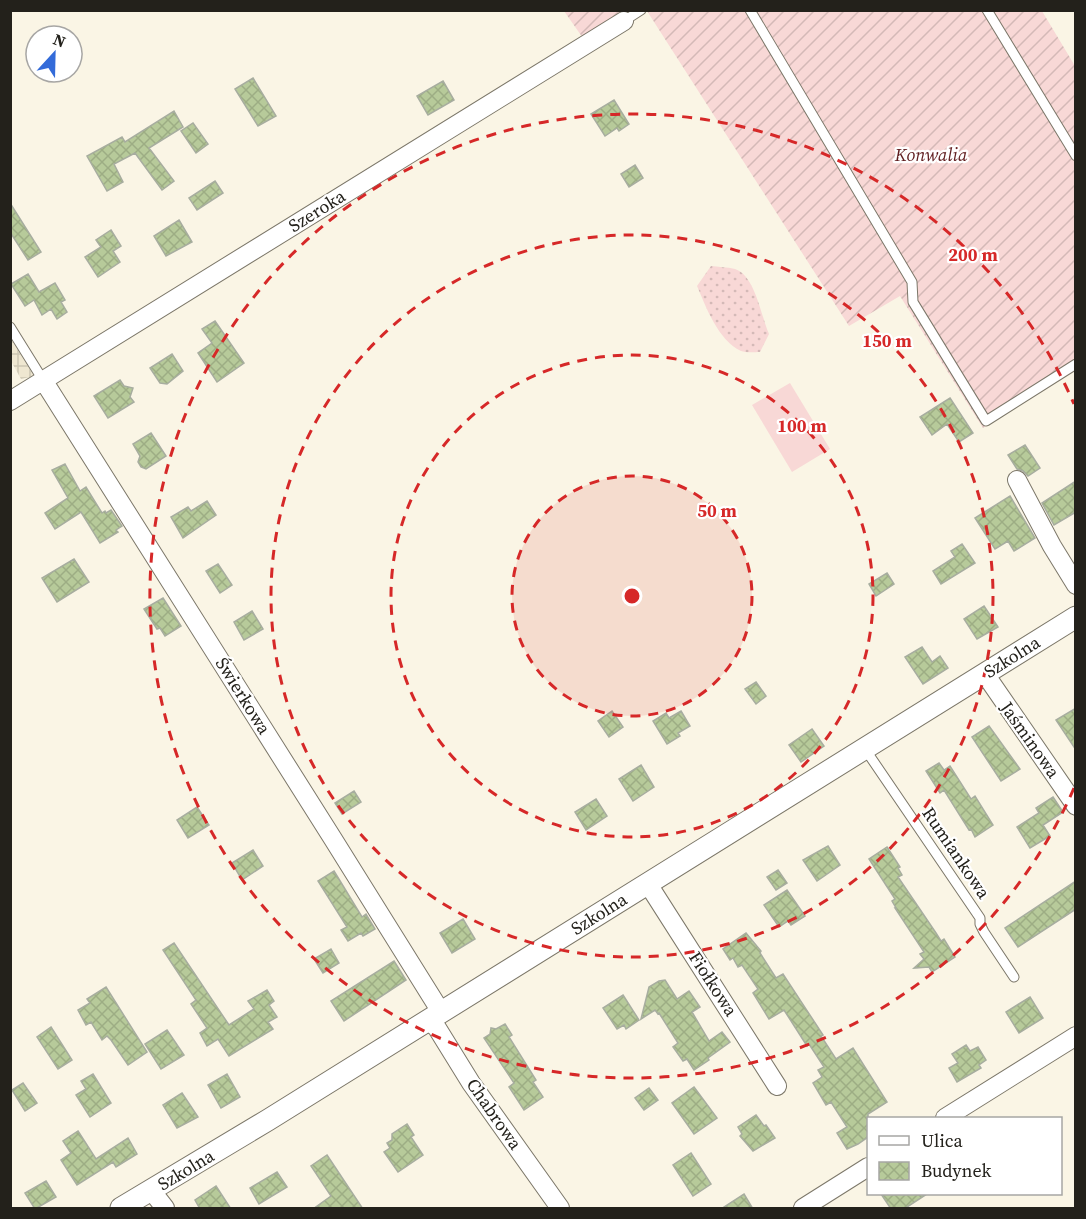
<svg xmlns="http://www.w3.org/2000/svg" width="1086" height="1219" viewBox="0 0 1086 1219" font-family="'Source Serif 4',serif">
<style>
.industrial{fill:url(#industrial-grid)}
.grass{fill:url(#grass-dots)}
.garden{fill:url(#garden-furrows)}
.pitch{fill:#f8d8d6}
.building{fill:url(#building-cross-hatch);stroke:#a7ad9f;stroke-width:1.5}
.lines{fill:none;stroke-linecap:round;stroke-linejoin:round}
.service-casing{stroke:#7c7769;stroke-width:11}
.minor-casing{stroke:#7c7769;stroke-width:20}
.tertiary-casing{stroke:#7c7769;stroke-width:23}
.service{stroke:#fff;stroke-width:9}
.minor{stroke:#fff;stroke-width:18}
.tertiary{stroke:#fff;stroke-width:21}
.ring{fill:none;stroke:#d62828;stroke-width:3;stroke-dasharray:10 8}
.labels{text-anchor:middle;stroke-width:4.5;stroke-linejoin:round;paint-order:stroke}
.park-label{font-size:18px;font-style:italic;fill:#601d1f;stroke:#fff}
.street-label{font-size:18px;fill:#23211b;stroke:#fff}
.centre{fill:#d62828;stroke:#fff;stroke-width:3}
.ring-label{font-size:18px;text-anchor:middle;font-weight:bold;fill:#d62828;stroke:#fff;stroke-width:4.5;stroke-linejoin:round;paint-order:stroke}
</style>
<defs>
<pattern id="industrial-grid" width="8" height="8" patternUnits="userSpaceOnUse" patternTransform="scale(1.5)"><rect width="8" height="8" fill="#efe7d1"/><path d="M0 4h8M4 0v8" fill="none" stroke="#cdc6b3"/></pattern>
<pattern id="grass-dots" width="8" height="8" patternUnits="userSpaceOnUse" patternTransform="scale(1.5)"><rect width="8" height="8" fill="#f8d8d6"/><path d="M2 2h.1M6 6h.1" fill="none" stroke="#d4b9b7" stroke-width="1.8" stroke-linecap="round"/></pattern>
<pattern id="garden-furrows" width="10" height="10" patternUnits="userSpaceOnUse" patternTransform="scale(1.5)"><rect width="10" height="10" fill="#f8d8d6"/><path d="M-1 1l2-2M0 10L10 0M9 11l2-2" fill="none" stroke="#d4b9b7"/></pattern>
<pattern id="building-cross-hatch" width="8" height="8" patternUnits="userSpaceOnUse" patternTransform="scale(1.5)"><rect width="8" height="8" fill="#b7ca9a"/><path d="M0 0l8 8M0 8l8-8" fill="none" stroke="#9dad84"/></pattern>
</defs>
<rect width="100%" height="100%" fill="#faf5e5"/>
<path class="industrial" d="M10 338 34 376 21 379 11 361Z"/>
<path class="grass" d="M711 266C718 267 727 267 735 269 755 275 761 316 769 334L760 352C755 352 746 353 741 351 718 340 706 307 697 286Z"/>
<path class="garden" d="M564 11H628L585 41Z
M647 11H1042L1075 66V371L983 428 900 296 849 326Z"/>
<path class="pitch" d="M790 383 830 449 792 472 752 405Z"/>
<path class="building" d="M253 78 276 116 258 126 235 89Z
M443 81 454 100 428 115 417 96Z
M614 100 629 124 619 131 617 128 605 136 591 114Z
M174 111 183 127 149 148 174 181 162 190 135 153 114 164 123 182 107 191 87 156 122 137 125 142Z
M193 123 208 144 196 153 181 131Z
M635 165 643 178 629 187 621 174Z
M215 181 223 193 197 210 189 198Z
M10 203 41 252 28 260 10 232Z
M179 220 192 242 166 256 154 236Z
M111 230 121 246 113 251 120 262 98 277 85 257 101 247 96 240Z
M28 274 39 292 55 283 65 300 61 302 67 312 57 319 51 309 42 315 34 300 25 306 11 284Z
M215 321 244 363 217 382 198 353 212 343 202 329Z
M172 354 183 371 167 384 160 383 150 368Z
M120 380 124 386 133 388 130 397 134 402 108 418 94 396Z
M950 398 973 433 959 442 947 424 932 435 920 417Z
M151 433 166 456 146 469 141 467 138 462 140 456 133 444Z
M1025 445 1040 468 1028 476 1023 471 1017 469 1008 455Z
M65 464 80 491 86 487 102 513 105 511 106 513 111 510 122 526 116 530 118 532 100 543 81 512 55 529 45 513 68 498 52 470Z
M1076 481V512L1054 525 1042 503Z
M1010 496 1035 538 1014 551 1008 541 995 549 975 518Z
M207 501 216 515 183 538 171 517 188 507 191 511Z
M962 544 975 563 941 584 933 571 955 557 951 551Z
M74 559 89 582 57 602 42 578Z
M218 564 232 585 220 593 206 571Z
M887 573 894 584 876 596 869 584Z
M163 598 181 626 165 636 160 628 157 629 144 609Z
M984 606 998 627 977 639 964 619Z
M252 611 263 629 244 640 234 622Z
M922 647 932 662 940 656 948 668 923 684 905 657Z
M756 682 766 696 756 704 745 689Z
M1076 708V750L1056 720Z
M612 711 623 727 609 737 598 721Z
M681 711 690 726 678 733 680 736 667 744 653 721 666 713 669 718Z
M989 726 1020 769 1001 781 972 737Z
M812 729 824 746 801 762 789 745Z
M939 763 944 770 950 766 971 799 975 796 993 825 975 837 971 829 969 830 944 790 940 793 926 771Z
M641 765 654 787 633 801 619 779Z
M354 791 361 802 342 814 335 803Z
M1053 797 1063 812 1043 825 1050 836 1030 848 1017 827 1039 813 1036 808Z
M596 799 607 816 586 830 575 812Z
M197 807 209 825 188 838 177 820Z
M828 846 840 865 817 881 803 860Z
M887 847 900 867 898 868 902 875 898 877 936 933 941 941 944 939 955 957 932 972 929 967 914 968 924 959 920 954 924 952 895 908H896L892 901 895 899 869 859Z
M253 850 263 866 242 880 232 863Z
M778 870 787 883 776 890 767 877Z
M334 871 362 917 366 914 375 929 363 936 361 933 348 941 341 930 347 927 318 881Z
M1076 881V909L1018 947 1005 928Z
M787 890 805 916 791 925 788 921 779 927 764 905Z
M463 919 475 939 452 953 440 933Z
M746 933 761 951 760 953 776 978 783 974 823 1035 821 1036 836 1059 853 1048 887 1102 868 1114V1137L858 1144 847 1149 837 1133 847 1127 831 1102 826 1105 813 1083 822 1077 818 1070 824 1067 809 1044 807 1046 784 1010 769 1019 753 993 758 989 742 965 738 967 733 958 730 960 723 949Z
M174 943 229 1025 254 1009 248 1001 267 990 274 1001 269 1005 277 1017 268 1022 273 1029 229 1056 218 1039 207 1046 200 1033 207 1028 191 1004 196 1000 163 950Z
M331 949 339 963 323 973 314 959Z
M394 961 406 980 344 1021 331 1001Z
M665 980 677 999 689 991 700 1007 692 1012 709 1041 722 1032 730 1042 708 1058 709 1060 694 1070 687 1059 683 1061 673 1047 678 1043 659 1013 658 1014 655 1010 641 1019 649 987 659 981Z
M106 987 147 1052 128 1065 111 1040 107 1036 102 1040 91 1022 86 1025 78 1010 90 1003 87 999Z
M623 995 639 1020 626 1029 624 1025 617 1029 603 1008Z
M1030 997 1043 1018 1019 1033 1006 1012Z
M505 1024 512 1035 509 1037 536 1080 533 1082 543 1097 524 1110 509 1087 514 1083 484 1038 490 1034 491 1028 496 1029Z
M51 1027 72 1060 58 1069 37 1037Z
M167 1030 184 1055 161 1069 145 1044Z
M966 1045 970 1051 978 1047 986 1060 979 1065 981 1068 957 1082 949 1068 958 1063 952 1054Z
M93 1074 111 1103 90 1117 76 1095 86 1089 81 1081Z
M227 1074 240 1097 221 1108 208 1085Z
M23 1083 37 1103 25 1111 12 1090Z
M694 1087 717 1118 694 1134 672 1103Z
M649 1088 658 1100 644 1110 635 1098Z
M182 1093 198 1117 177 1128 163 1105Z
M756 1115 764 1126 766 1125 775 1138 753 1151 740 1136 742 1134 738 1127Z
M407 1124 414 1135 411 1137 423 1155 398 1172 384 1152 390 1148 387 1143 392 1140V1134Z
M78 1131 96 1159 128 1138 137 1154 116 1167 113 1162 77 1185 61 1160 71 1153 63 1141Z
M691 1153 711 1184 693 1196 673 1165Z
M327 1155 363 1209H313L331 1196 311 1166Z
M277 1172 287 1187 259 1204 250 1188Z
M46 1181 56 1197 35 1209 25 1193Z
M216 1186 231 1209H200L195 1200Z
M744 1194 753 1209H721Z
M881 1194H927L904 1209H891Z"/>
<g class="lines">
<g class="service-casing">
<path id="service" d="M750 10 912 282 913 302 986 421 1076 364
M987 10 1076 156
M624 21 641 10
M10 327 43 380
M865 749 980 918V924L984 932 1014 977"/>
</g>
<g class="minor-casing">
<path id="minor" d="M43 380 333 839 441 1012
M10 401 624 21
M1017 480 1052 546 1076 585
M985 674 1076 806
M648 884 777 1086
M428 1020 437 1028 471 1083 560 1208
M945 1118 1076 1036
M151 1190 165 1208
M803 1208 868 1167"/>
</g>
<g class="tertiary-casing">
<path id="tertiary" d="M121 1208 268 1120 1076 617"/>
</g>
<use href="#service" class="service"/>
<use href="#minor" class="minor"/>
<use href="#tertiary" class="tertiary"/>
</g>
<circle cx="632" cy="596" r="120" fill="#d62828" fill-opacity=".12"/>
<g class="ring">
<circle cx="632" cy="596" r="120"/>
<circle cx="632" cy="596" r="241"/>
<circle cx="632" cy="596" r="361"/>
<path d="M1074 788A482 482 0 1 1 1074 404"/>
</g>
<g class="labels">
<g class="park-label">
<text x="931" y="161">Konwalia</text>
</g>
<g class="street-label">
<text transform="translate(317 211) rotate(-32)" y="6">Szeroka</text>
<text transform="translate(1012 657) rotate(-32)" y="6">Szkolna</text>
<text transform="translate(243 696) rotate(58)" y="6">Świerkowa</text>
<text transform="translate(1030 740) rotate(55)" y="6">Jaśminowa</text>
<text transform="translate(956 853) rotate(56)" y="6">Rumiankowa</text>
<text transform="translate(599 914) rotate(-32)" y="6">Szkolna</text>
<text transform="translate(713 984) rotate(57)" y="6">Fiołkowa</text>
<text transform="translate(494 1114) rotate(55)" y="6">Chabrowa</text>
<text transform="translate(186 1170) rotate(-31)" y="6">Szkolna</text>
</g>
</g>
<circle cx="632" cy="596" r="9" class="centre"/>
<g class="ring-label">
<text x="973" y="261">200 m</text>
<text x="887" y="347">150 m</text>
<text x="802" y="432">100 m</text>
<text x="717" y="517">50 m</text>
</g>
<rect width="1086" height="1219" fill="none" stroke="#23211b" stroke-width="24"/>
<rect x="867" y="1117" width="195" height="78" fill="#ffffff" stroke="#a7a6a4" stroke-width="1.5"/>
<rect x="879" y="1136" width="30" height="9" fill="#ffffff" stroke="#a7a6a4" stroke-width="1.5"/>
<text x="921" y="1147" font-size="18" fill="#23211b">Ulica</text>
<rect x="879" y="1162" width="30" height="18" fill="url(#building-cross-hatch)" stroke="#a7a6a4" stroke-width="1.5"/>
<text x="921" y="1177" font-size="18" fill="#23211b">Budynek</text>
<g transform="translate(54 54) rotate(22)"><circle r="28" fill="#ffffff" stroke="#a7a6a4" stroke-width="1.5"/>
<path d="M0-4.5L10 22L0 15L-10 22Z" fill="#336bd9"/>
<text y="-9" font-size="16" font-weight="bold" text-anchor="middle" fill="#23211b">N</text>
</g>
</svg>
